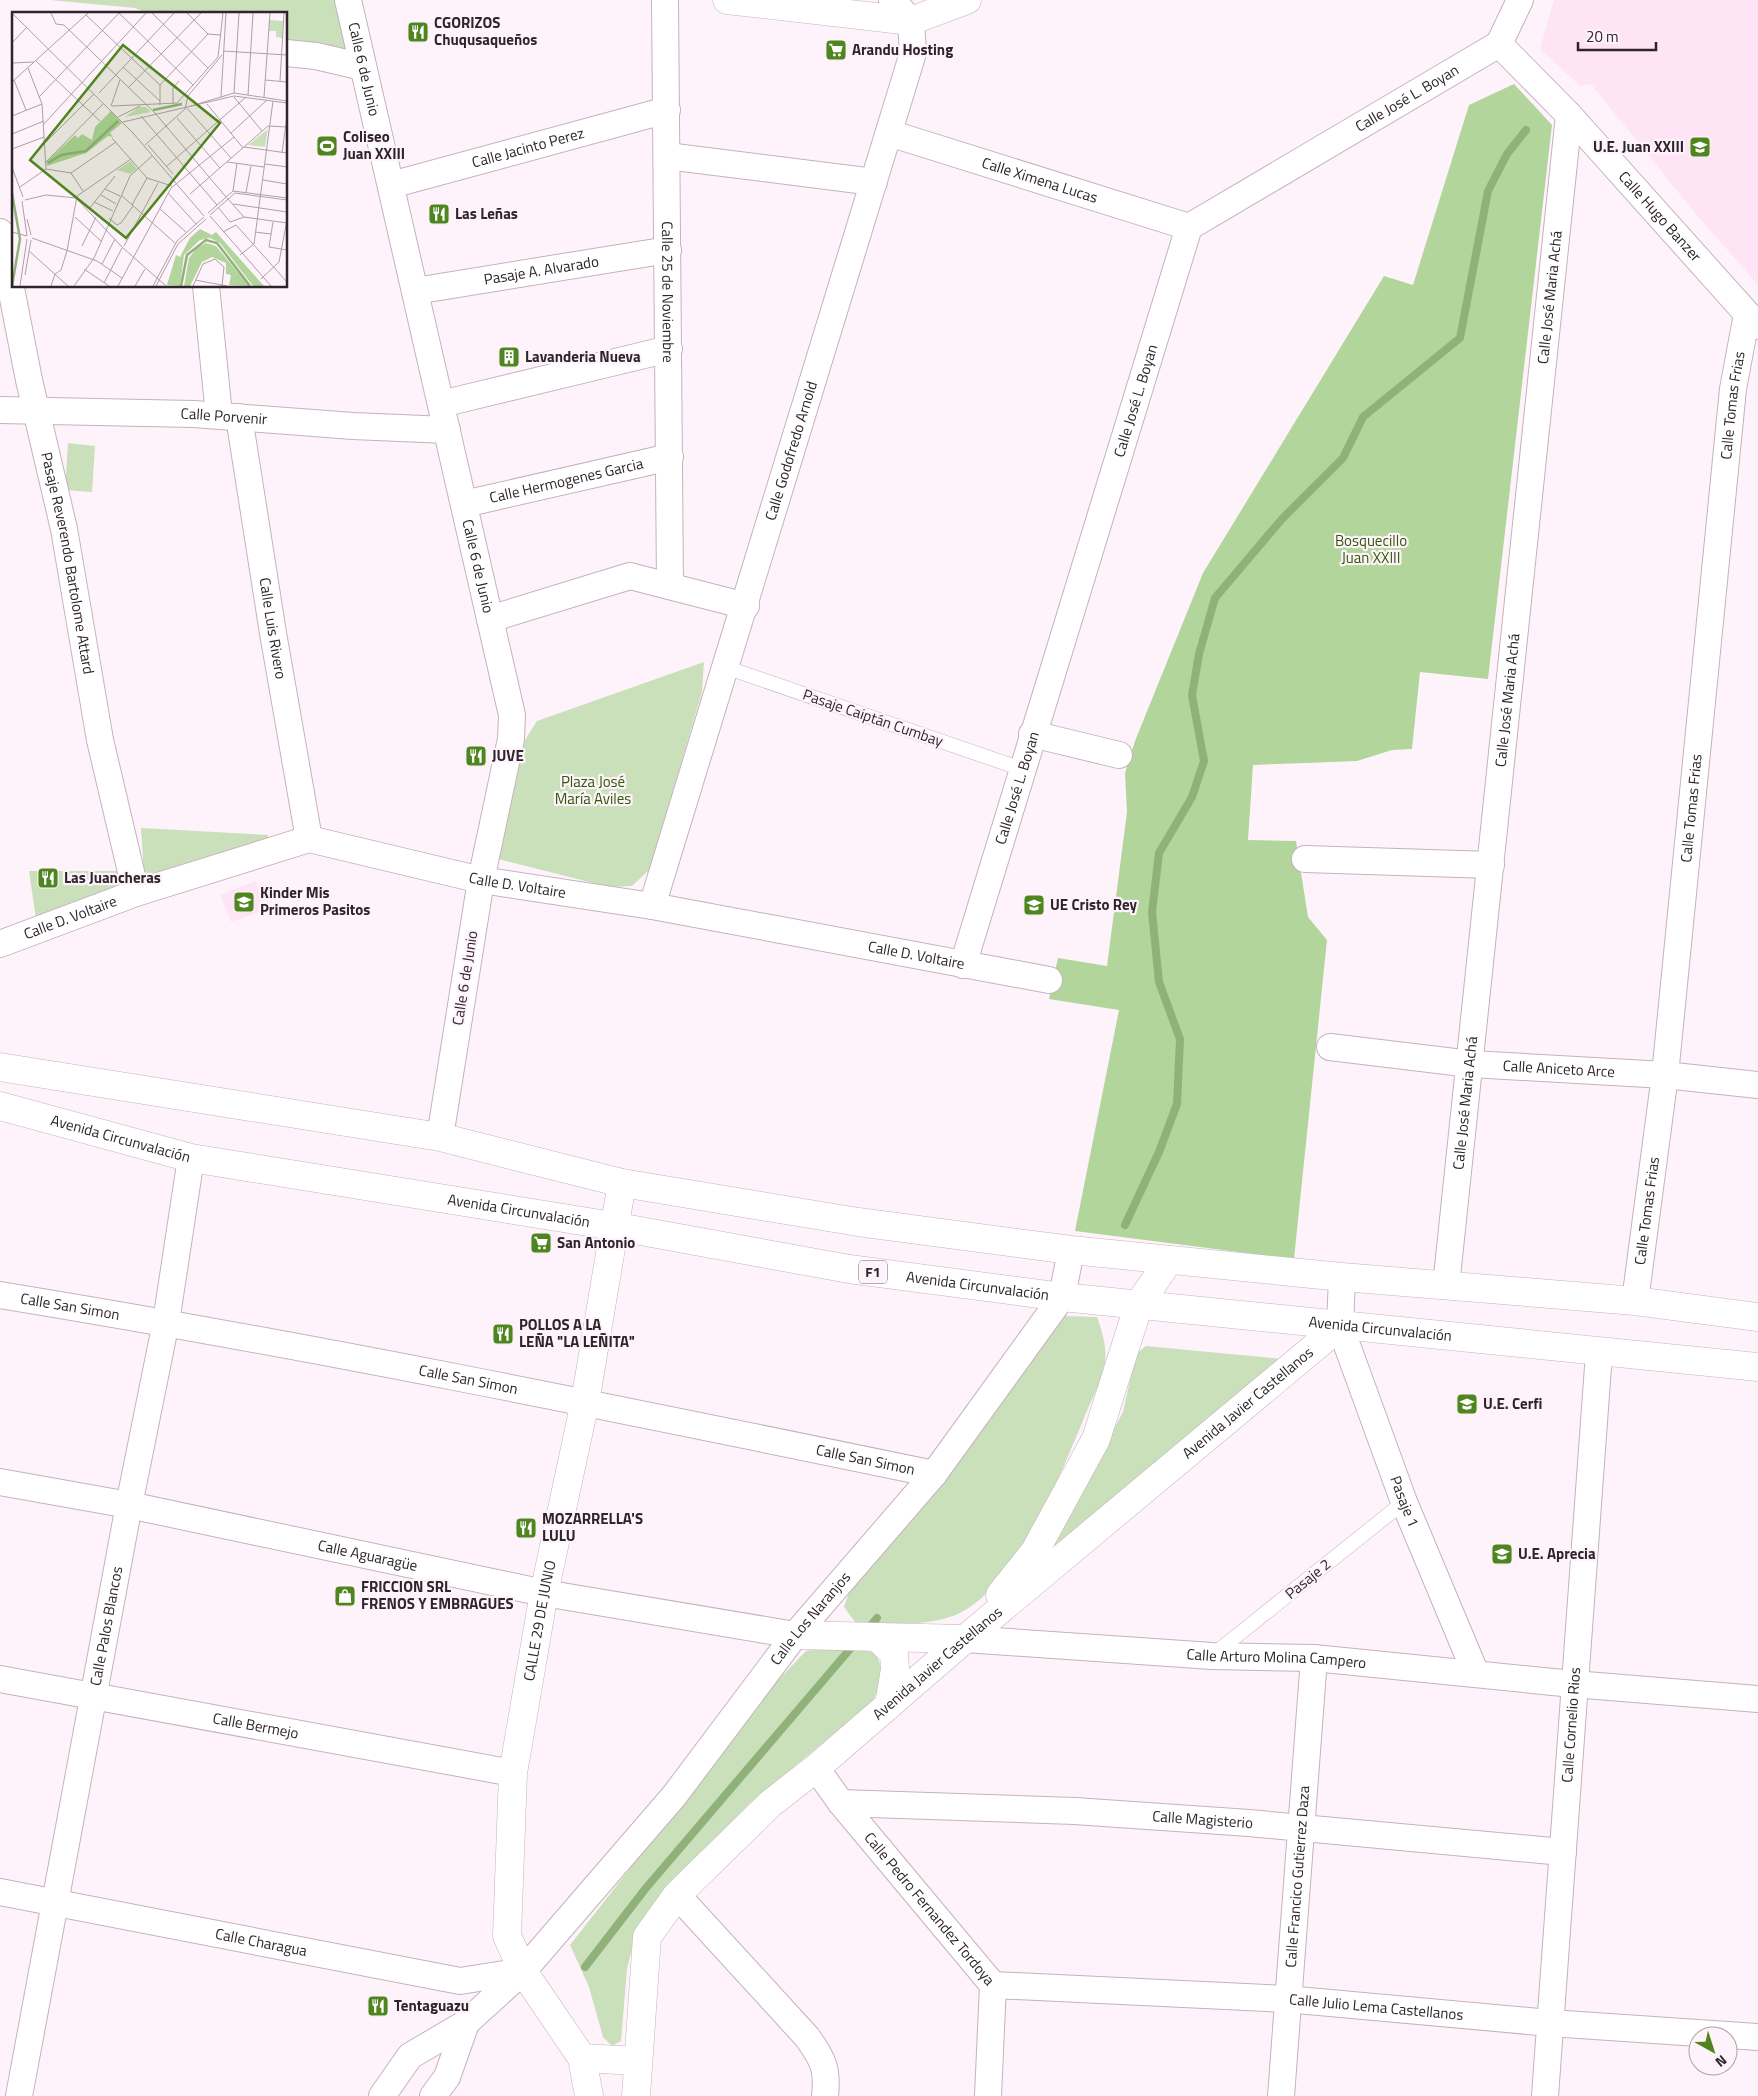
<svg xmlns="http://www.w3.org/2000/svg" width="1758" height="2096" viewBox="0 0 1758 2096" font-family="'Titillium Web',sans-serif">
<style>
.built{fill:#ffe4f6}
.green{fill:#c9e0bb}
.forest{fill:#b1d59b}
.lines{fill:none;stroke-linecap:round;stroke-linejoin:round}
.stream{stroke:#90b27a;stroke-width:8}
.lane-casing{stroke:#c5b2be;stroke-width:15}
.street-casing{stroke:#c5b2be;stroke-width:28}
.secondary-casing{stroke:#c5b2be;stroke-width:29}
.highway-casing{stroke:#c5b2be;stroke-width:29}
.lane{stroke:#fff;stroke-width:14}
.street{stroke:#fff;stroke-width:26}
.secondary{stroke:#fff;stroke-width:28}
.highway{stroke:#fff;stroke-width:28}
.labels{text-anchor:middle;stroke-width:4.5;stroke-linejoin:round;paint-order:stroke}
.shield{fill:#fff3fb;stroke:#6c6369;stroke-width:1}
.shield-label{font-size:14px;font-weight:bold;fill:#2d252a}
.poi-label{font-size:15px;font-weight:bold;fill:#2d252a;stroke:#fff3fb;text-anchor:start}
.street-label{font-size:15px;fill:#2d252a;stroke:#fff3fb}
.park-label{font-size:15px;fill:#305904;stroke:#fff3fb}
.inset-river{fill:none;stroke:#90b27a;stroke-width:2.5}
.inset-road{fill:none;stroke:#aba1a7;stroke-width:1}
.view{fill:#4f851e;fill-opacity:0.15;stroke:#4f851e;stroke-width:2.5}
.inset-edge{fill:none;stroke:#2d252a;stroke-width:2.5}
</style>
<rect width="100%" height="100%" fill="#fff3fb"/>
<path class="built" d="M1554 0H1758V285L1690 207 1591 84 1580 86 1540 49Z
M256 881 267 909 231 922 220 895Z"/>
<path class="green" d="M50 0H336L352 55 286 48V14H149L135 8Z
M68 443 95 446 92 492 65 490Z
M704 662 702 692 650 869 632 886 609 887 498 859 525 740 537 721Z
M141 828 268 835 269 840 145 890Z
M29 871H122L127 894 37 926Z
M1062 1316 1097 1317C1103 1333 1108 1351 1104 1369 1100 1385 1090 1402 1084 1418 1061 1474 1013 1594 953 1616 922 1627 887 1623 855 1622L844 1607 849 1593 963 1457Z
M1146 1346 1282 1359 1048 1553 1123 1412 1136 1354Z
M828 1647 874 1652C887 1672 882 1682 872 1702L749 1804 668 1888 637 1927 627 1969 621 2041 612 2046 603 2037 589 1987 570 1945 779 1679 806 1651Z"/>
<path class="forest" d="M1514 84 1552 125 1488 679 1420 672 1412 749 1392 750 1357 761 1253 765 1248 840 1296 841 1308 917 1327 940 1294 1259 1075 1231 1119 1010 1049 999 1058 958 1107 966 1127 812 1125 773 1135 741 1203 573 1384 276 1413 285 1469 105Z"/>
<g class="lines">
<path class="stream" d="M1125 1225 1159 1152 1177 1104 1180 1039 1159 982 1152 912 1159 853 1192 797 1204 761 1192 695 1199 654 1215 598 1282 519 1343 458 1363 417 1460 338 1488 191 1507 154 1526 130
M867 1630 877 1618
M585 1967 646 1888 856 1642"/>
<g class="lane-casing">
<path id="lane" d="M725 667 1022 769
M1214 1654 1404 1502"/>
</g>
<g class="street-casing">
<g id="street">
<path id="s1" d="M348 0 512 715 511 739 481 880 440 1137"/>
<path id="s2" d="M665 0 670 586"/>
<path id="s3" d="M1499 44 1569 115 1758 326"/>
<path d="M286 53 316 56 363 67"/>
<path id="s4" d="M889 133 1189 227"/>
<path d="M667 156 874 182"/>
<path id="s5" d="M391 185 667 110"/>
<path id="s6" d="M0 232 29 380 64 529 100 740 136 893"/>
<path d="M206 286 219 415"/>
<path id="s7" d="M415 291 668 250"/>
<path d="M441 404 669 349"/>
<path id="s8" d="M0 410 194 414 353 426 447 430"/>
<path id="s9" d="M239 417 273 633 309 839"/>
<path id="s10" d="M464 504 670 457"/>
<path d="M490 619 630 576 746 606"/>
<path d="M1032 734 1119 755"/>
<path d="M1305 859 1491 865"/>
<path id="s11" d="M652 906 913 53 911 21 892 0"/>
<path id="s12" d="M0 944 136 893 309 839 481 880 652 906 1049 980"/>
<path id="s13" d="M963 965 1189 227 1499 44 1520 0"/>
<path id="s14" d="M1330 1047 1471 1064 1665 1075 1758 1085"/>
<path id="s15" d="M1342 1277 1340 1326 1404 1502 1476 1674"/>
<path id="s16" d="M1446 1286 1569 115"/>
<path id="s17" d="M0 1295C313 1346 624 1410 934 1474"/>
<path id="s18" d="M1635 1301 1665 1075 1733 389 1747 314"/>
<path id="s19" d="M0 1482 129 1505 544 1593 795 1635"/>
<path id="s20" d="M965 1639 1212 1656 1314 1658 1573 1684 1758 1699"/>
<path id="s21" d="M0 1679 513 1773"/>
<path id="s22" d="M816 1768 841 1803 993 1985 988 2096"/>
<path id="s23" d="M841 1803 1075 1811 1249 1823 1563 1852"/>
<path id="s24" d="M0 1892 460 1981 523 1971"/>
<path d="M677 1895 807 2037C823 2059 828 2069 825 2096"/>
<path id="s25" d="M993 1985 1286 1999 1550 2023 1758 2037"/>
<path id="s26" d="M19 2096 129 1505 166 1322 191 1158"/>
<path id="s27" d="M382 2096 410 2056 466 2023 523 1971 674 1796 795 1635 934 1474 1062 1297 1071 1250"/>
<path d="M433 2096 447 2077 466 2023"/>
<path id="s28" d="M1281 2096 1314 1658"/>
<path id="s29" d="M1545 2096C1563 1848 1579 1600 1599 1353"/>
</g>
</g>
<g class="secondary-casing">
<g id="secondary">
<path d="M727 0 911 21 967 0"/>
<path d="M1000 1595 1035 1551 1096 1439 1139 1304 1169 1260"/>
<path d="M795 1635 965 1639"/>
<path d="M877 1637 894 1654 895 1669 889 1705"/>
<path d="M582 2058 638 2061"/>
<path id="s30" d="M589 2096 582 2058 523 1971 507 1936 513 1773 544 1593 585 1402 622 1183"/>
<path id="s31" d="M636 2096 647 1937 677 1895 770 1804 816 1768 965 1639 1340 1326"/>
</g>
</g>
<g class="highway-casing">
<g id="highway">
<path d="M0 1067 440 1137 622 1183 858 1222 1071 1250 1342 1277 1635 1301 1758 1317"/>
<path id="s32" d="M0 1106 191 1158 613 1226 849 1269 1062 1297 1758 1367"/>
</g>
</g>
<use href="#lane" class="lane"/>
<use href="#street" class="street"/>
<use href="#secondary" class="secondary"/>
<use href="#highway" class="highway"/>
</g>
<defs>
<g id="restaurant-square" transform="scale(1.125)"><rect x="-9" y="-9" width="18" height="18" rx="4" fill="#4f851e" stroke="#fff3fb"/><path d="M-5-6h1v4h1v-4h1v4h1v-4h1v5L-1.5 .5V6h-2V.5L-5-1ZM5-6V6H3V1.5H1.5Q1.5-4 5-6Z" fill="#fff"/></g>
<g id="supermarket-square" transform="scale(1.125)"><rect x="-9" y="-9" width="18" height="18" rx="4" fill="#4f851e" stroke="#fff3fb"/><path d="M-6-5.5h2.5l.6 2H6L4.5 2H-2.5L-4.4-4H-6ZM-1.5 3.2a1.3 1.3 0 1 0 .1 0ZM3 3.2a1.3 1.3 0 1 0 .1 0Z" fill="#fff"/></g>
<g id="stadium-square" transform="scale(1.125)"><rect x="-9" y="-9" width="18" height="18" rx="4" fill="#4f851e" stroke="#fff3fb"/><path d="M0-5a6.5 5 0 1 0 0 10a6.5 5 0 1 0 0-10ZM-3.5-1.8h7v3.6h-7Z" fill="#fff"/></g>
<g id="school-square" transform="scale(1.125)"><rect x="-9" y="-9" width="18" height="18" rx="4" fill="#4f851e" stroke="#fff3fb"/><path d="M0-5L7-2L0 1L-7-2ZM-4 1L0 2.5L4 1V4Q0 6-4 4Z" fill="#fff"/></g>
<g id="building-square" transform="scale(1.125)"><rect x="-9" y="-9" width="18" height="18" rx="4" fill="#4f851e" stroke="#fff3fb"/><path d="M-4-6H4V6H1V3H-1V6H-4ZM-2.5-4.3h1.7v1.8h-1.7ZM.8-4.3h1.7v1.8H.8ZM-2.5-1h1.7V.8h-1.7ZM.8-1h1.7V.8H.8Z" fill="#fff"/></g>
<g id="shop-square" transform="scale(1.125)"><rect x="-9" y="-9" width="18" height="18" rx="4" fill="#4f851e" stroke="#fff3fb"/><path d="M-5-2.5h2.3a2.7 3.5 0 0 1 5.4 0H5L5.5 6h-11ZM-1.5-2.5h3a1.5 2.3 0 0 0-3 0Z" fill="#fff"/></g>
</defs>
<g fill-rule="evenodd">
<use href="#restaurant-square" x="418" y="32"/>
<use href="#supermarket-square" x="836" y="50"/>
<use href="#stadium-square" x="327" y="146"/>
<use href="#school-square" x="1700" y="147"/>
<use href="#restaurant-square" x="439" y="214"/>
<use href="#building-square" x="509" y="357"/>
<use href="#restaurant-square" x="476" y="756"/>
<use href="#restaurant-square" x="48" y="878"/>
<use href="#school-square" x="244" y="902"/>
<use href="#school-square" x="1034" y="905"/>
<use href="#supermarket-square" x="541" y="1243"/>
<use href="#restaurant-square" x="503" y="1334"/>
<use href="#school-square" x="1467" y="1404"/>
<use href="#restaurant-square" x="526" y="1528"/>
<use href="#school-square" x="1502" y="1554"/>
<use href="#shop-square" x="345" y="1596"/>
<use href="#restaurant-square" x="378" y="2006"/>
</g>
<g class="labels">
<rect class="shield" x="859" y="1260.5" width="28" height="23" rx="4"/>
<g class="shield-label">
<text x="873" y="1277">F1</text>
</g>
<g class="poi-label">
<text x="434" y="28">CGORIZOS<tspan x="434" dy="17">Chuqusaqueños</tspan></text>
<text x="852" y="55">Arandu Hosting</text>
<text x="343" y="142">Coliseo<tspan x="343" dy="17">Juan XXIII</tspan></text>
<text x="1684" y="152" text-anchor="end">U.E. Juan XXIII</text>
<text x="455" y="219">Las Leñas</text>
<text x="525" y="362">Lavanderia Nueva</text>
<text x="492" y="761">JUVE</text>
<text x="64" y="883">Las Juancheras</text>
<text x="260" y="898">Kinder Mis<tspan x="260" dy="17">Primeros Pasitos</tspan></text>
<text x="1050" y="910">UE Cristo Rey</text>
<text x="557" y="1248">San Antonio</text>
<text x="519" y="1330">POLLOS A LA<tspan x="519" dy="17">LEÑA "LA LEÑITA"</tspan></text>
<text x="1483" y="1409">U.E. Cerfi</text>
<text x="542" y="1524">MOZARRELLA'S<tspan x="542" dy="17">LULU</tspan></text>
<text x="1518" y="1559">U.E. Aprecia</text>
<text x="361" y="1592">FRICCION SRL<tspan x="361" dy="17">FRENOS Y EMBRAGUES</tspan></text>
<text x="394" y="2011">Tentaguazu</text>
</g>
<g class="street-label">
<text dy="5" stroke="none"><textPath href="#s1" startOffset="71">Calle 6 de Junio</textPath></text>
<text dy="5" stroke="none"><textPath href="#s13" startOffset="1025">Calle José L. Boyan</textPath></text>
<text dy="5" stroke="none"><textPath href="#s5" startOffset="142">Calle Jacinto Perez</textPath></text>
<text dy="5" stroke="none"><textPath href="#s4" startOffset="158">Calle Ximena Lucas</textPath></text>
<text dy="5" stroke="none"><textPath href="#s3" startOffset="236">Calle Hugo Banzer</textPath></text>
<text dy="5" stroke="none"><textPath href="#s7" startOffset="128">Pasaje A. Alvarado</textPath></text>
<text dy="5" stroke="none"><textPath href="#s2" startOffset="292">Calle 25 de Noviembre</textPath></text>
<text dy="5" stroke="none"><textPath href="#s16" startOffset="994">Calle José Maria Achá</textPath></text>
<text dy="5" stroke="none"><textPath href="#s13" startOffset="590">Calle José L. Boyan</textPath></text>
<text dy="5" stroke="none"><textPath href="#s18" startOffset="901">Calle Tomas Frias</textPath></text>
<text dy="5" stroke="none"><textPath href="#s8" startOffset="224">Calle Porvenir</textPath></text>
<text dy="5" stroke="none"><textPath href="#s11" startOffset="476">Calle Godofredo Arnold</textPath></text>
<text dy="5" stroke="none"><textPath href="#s10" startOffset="105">Calle Hermogenes Garcia</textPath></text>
<text dy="5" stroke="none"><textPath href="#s6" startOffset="338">Pasaje Reverendo Bartolome Attard</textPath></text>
<text dy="5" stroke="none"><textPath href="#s1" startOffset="581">Calle 6 de Junio</textPath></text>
<text dy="5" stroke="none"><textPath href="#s9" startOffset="214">Calle Luis Rivero</textPath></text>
<text dy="5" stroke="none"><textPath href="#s16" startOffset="589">Calle José Maria Achá</textPath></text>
<text transform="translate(873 718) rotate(19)" y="5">Pasaje Caiptán Cumbay</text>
<text dy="5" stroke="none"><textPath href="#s13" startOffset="185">Calle José L. Boyan</textPath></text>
<text dy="5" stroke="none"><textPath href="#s18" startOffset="496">Calle Tomas Frias</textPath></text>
<text dy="5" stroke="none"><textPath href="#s12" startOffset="540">Calle D. Voltaire</textPath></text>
<text dy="5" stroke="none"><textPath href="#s12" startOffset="75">Calle D. Voltaire</textPath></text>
<text dy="5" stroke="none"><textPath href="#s12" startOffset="945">Calle D. Voltaire</textPath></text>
<text transform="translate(465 978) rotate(-81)" y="5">Calle 6 de Junio</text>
<text dy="5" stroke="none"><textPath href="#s14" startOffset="230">Calle Aniceto Arce</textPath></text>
<text dy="5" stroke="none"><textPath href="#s16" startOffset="184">Calle José Maria Achá</textPath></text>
<text dy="5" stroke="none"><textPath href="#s32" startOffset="125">Avenida Circunvalación</textPath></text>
<text dy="5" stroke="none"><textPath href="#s18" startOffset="91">Calle Tomas Frias</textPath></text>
<text dy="5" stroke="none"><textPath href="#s32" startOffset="530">Avenida Circunvalación</textPath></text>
<text dy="5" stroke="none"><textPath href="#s32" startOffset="995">Avenida Circunvalación</textPath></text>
<text dy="5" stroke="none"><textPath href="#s17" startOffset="71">Calle San Simon</textPath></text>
<text dy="5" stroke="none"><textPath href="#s32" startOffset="1400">Avenida Circunvalación</textPath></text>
<text dy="5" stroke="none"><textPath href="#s17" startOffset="476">Calle San Simon</textPath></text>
<text dy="5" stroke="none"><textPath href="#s31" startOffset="965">Avenida Javier Castellanos</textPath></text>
<text dy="5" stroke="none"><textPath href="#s17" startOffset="881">Calle San Simon</textPath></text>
<text dy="5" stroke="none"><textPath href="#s15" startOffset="236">Pasaje 1</textPath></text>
<text dy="5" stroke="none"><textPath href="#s19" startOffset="375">Calle Aguaragüe</textPath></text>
<text transform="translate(1308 1579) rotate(-39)" y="5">Pasaje 2</text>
<text dy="5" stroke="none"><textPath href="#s27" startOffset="646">Calle Los Naranjos</textPath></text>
<text dy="5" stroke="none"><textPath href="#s30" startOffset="500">CALLE 29 DE JUNIO</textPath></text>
<text dy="5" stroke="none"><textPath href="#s26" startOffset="478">Calle Palos Blancos</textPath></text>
<text dy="5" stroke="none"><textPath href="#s20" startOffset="312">Calle Arturo Molina Campero</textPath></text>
<text dy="5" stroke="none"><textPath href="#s31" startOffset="560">Avenida Javier Castellanos</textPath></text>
<text dy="5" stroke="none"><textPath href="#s29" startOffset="372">Calle Cornelio Rios</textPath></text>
<text dy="5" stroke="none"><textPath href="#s21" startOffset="260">Calle Bermejo</textPath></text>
<text dy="5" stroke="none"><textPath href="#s23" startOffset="362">Calle Magisterio</textPath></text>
<text dy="5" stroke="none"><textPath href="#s28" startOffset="220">Calle Francico Gutierrez Daza</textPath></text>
<text dy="5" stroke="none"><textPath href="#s22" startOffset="181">Calle Pedro Fernandez Tordoya</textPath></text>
<text dy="5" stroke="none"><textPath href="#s24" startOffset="266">Calle Charagua</textPath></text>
<text dy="5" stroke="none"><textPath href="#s25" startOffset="384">Calle Julio Lema Castellanos</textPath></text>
</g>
<g class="park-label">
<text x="1371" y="546">Bosquecillo<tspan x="1371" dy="17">Juan XXIII</tspan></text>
<text x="593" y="787">Plaza José<tspan x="593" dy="17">María Aviles</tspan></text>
</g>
</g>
<g transform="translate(12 12)">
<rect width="275" height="275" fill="#fff3fb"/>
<path d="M257 8 271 9 270 26 264 25V19H257ZM127 95H134L139 100 113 105ZM256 117 253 135 236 133ZM119 149 125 157 118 162 105 158Z" fill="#c9e0bb"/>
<path d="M99 99 110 111 98 121 101 125 96 124 74 141 35 154 34 150 63 123 66 126 70 122 80 128 83 115ZM188 217 200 223 204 220 252 274H241L208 231 198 226 188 228 172 243 168 274 155 273 164 243 168 245 178 226ZM194 231 204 234 237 274 217 273 219 263 214 262V251L200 245 190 250 178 274H172L177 246 184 237Z" fill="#b1d59b"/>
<path class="inset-river" d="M141 98 170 92M36 151 49 143 74 139 106 109M0 181 8 227 0 274M169 274 175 243 194 228 205 231 238 274"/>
<path class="inset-road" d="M0 1 121 121 192 204M39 1 44 12 52 13 143 101 214 185M107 1 181 73M140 1 196 56M175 1 196 22 209 23M74 3 148 73M0 31 15 15M211 39 275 43M24 49 88 109M0 51 22 50M111 55 148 89M16 56 30 92 34 157M2 68 14 98M253 68 275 70M268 69 272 1M0 70 76 1M116 76 189 1M87 81 162 1M222 81 227 1M236 83 241 1M27 85 107 1M209 85 214 1M222 85 250 119M252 85 258 1M161 92V76L167 69M195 92 231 136M148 93V73L196 22M99 94 108 68M100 94 165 91 206 45 211 1M179 94 222 81 275 89M174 95 219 146M0 104 30 92M129 104 205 193M106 105 128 94M165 106 208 156M111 110 222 84 275 91M31 113 134 1M219 121 255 88M0 122 32 109M100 126 135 166 160 174M33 131 82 82M133 133 173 97 176 84 210 43M136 133 161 162M232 135 275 141M0 137 32 125M270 141 275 105M34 150 91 92M215 150 252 155M253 152 275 155M155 154 234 85M0 155 11 185M59 161 71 179M251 168 275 172M8 175 34 157 59 161 104 130M93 177 108 184M221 179 225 151M234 180 239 154M156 181 184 212M178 182 256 114 275 115M89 183 104 192M109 183 163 231M215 186 232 205 275 211M13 188 34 183 64 186 110 235 154 274M10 189 15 224M82 190 101 199M221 192 275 200M120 193 135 166M206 195 218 210 232 205M77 197 103 164M148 197 174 220M196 201 221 179 275 186M198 203 223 181 275 188M198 204 259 274M63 205 90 230M97 206 105 213 109 211 121 194M15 207 19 223M261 210 257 235 275 238M0 220 15 224M211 220 224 213 275 270M243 220 259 222M20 226 85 249 110 266M70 234 84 205M112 234 146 171M17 239 56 274M228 243 242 232 261 89M90 252 103 227M72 257 97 274M13 263 19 228M249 267 267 250 275 208M183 268 215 274M92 271 110 236M8 274 15 227M39 274 43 262 49 258 55 239 65 184 119 147M62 274 82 246 118 164 140 144M106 274 159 176 222 125M123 274 133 257M141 274 165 229 192 205M144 274 166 232 194 207M181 274 191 252 203 247 212 255 210 274"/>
<path class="view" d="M111 33 208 111 114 226 18 148Z"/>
<rect width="275" height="275" class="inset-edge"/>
</g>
<g transform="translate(1713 2051) rotate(141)"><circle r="24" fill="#fff3fb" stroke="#aba1a7"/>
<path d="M0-4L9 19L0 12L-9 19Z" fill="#4f851e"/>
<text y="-8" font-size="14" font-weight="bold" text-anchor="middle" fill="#2d252a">N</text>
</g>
<path d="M1578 42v8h78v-8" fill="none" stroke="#2d252a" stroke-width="2.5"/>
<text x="1586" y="42" font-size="15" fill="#2d252a" stroke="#fff3fb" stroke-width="4" paint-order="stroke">20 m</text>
</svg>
